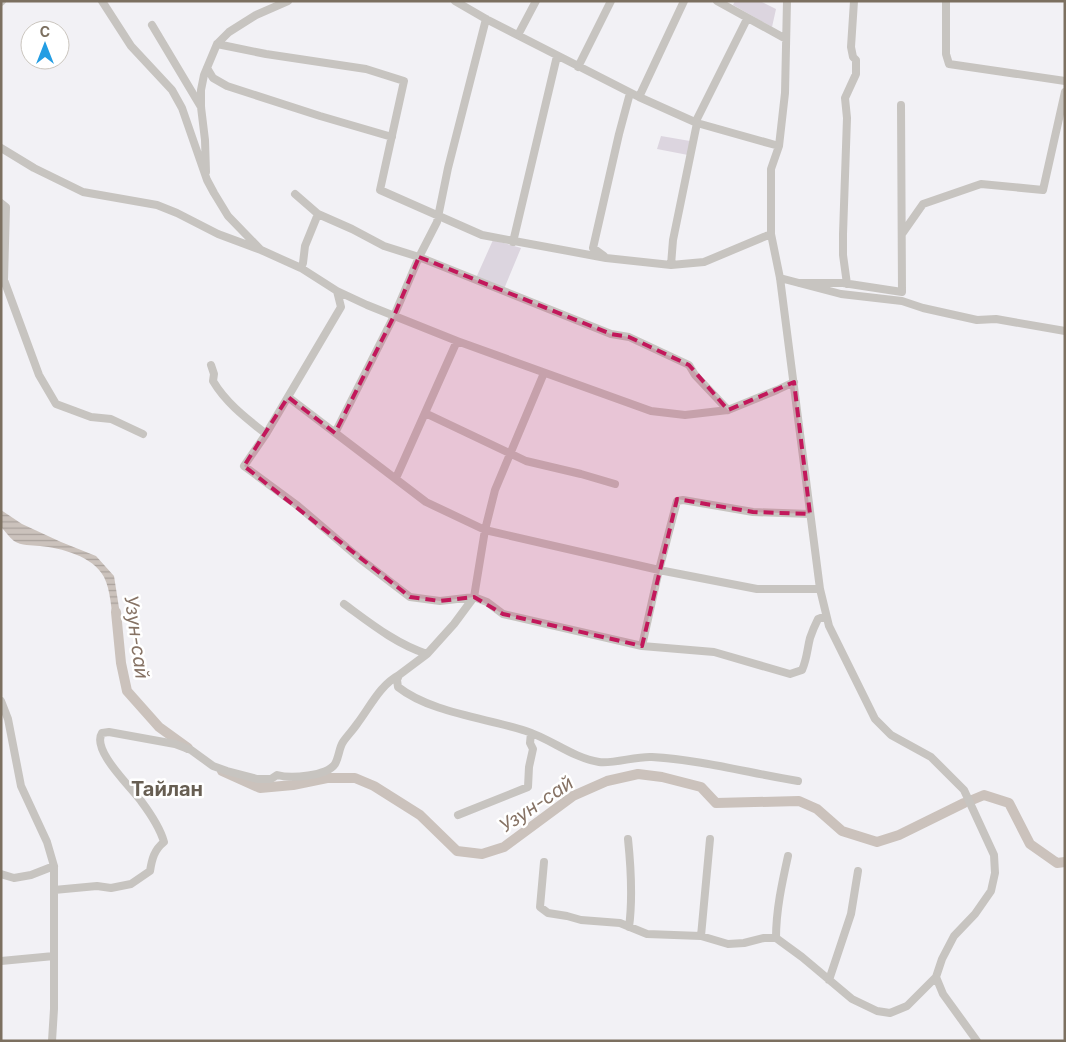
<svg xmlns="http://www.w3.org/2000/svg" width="1066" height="1042" viewBox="0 0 1066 1042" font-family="Inter,sans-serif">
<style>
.grass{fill:#dcd5df}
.water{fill:url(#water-rules)}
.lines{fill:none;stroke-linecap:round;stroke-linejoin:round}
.river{stroke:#cbc2bc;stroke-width:10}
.minor{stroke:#c7c4c0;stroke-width:8}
.marked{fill:#c2185b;fill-opacity:0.2;stroke:#c2185b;stroke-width:4;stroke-dasharray:10 6;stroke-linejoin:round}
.labels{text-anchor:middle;stroke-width:5;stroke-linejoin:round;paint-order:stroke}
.water-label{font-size:19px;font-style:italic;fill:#867264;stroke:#fff}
.quarter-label{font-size:20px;font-weight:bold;fill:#675e52;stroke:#fff}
</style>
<defs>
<pattern id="water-rules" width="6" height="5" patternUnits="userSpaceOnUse" patternTransform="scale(1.25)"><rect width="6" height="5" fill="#cbc2bc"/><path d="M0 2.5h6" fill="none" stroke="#aaa29c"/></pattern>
</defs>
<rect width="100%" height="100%" fill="#f2f1f5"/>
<path class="grass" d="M735 1H760L776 9 772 27 733 5Z
M661 136 690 141 688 155 657 149Z
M493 240 521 248 504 289 476 278Z"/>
<path class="water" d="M1 510 22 524 61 542 96 556 114 576 122 627 114 626C111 610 111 591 104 577 93 556 61 548 40 546 32 545 21 546 14 541 9 537 5 531 1 527Z"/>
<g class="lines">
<path class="river" d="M116 612 121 663 127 691 159 727 188 748
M222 771 260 788 293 785 327 778H355L374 786 420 815 457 851 482 854 504 847 573 796 607 781 638 774 662 777 701 787 716 803 799 801 817 809 842 831 877 842 899 835 964 803
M972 800 984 795 1009 803 1030 844 1057 863 1065 862"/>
<path class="minor" d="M102 1 131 46 172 90 182 108 207 180 214 193 228 216 260 249
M455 1 486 19 639 97 697 123 779 146
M717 1 786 39
M787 1 785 93 779 146 771 169V234L780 278 820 589 829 626 875 719 891 735 931 757 964 790 994 855 995 873 991 891 975 914 954 936 942 959 936 977 943 994 977 1041
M946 1V54L949 64 1065 81
M1 2 2 1
M152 25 201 107
M518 35 536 1
M217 44 266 54 366 69 404 81 380 190 482 235 606 258 671 265 704 262 771 234
M578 67 611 1
M207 68 213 78 227 86 320 116 392 137
M639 97 684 1
M696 121 747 19
M1 148 34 168 83 192 157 205 177 213 218 234 261 250 301 268 337 291 341 307 266 434 244 466 298 506 359 558 410 597 440 601 474 597 487 602 503 614 642 646 714 652 790 674 802 670C807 659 807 650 810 638 812 632 815 625 818 619L826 616
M206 172 205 140 201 107V90L204 75 217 44 229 32 256 15 288 1
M295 194 318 214 352 229 384 246 419 257 611 334 629 337 689 365 695 375 728 410
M1 203 6 207 4 280 39 375 56 404 91 417 111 419 143 434
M902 234 923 204 981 184 1043 190 1065 92
M513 242 557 56
M604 256 593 248 619 134 630 93
M671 265 673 240 697 123
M301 268 303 263 305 246 318 214
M780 278 841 294 902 301 923 308 977 320 996 319 1065 331
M799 283H843L902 292 901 105
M847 284 843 255V234L847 118 845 98 856 74V60L853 57 851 47 854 1
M337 291 367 305 457 341 651 411 685 415 728 410 777 390 794 382
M211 365 214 374 213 381C226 403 246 418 266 434
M544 373 495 490 485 530 474 597 454 624 427 654 399 675 397 680 398 687C431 713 487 718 526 731 551 739 573 758 599 762 614 764 636 756 652 757 702 760 749 773 798 781
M288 397 426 502 485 530 659 570 757 589H820
M425 413 526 461 581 474 615 484
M335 433 394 316 419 257 437 222 448 168 486 19
M396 478 457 341
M344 604C370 623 396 644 427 654
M642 646 659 570 677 501 683 500 753 512 810 514
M1 701 8 719 21 786 47 842 54 866V1009L52 1041
M458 815 528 787 529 767 533 749 530 743 531 733
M628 839C631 868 633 898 629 927
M544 862 540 907 548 913 567 916 581 920 620 923 647 934 701 936 728 944 744 943 764 938H776L802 957 852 999 877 1011 890 1013 907 1006 936 977
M1 874 14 878 31 875 54 866
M54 890 97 886 111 888 131 884 150 871C152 859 154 850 164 842 160 828 150 813 141 801 131 787 91 750 102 733L109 732 175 744 191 750 213 766 227 771 257 779H271L277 775C291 779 327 776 335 764 339 757 339 748 343 742 347 736 353 730 357 724 370 707 380 685 399 675
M701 936 710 839
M776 938C776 910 782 883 788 856
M1 961 54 956
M829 980 851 914 858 871"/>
</g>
<path class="marked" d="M419 257 611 334 629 337 689 365 728 410 794 382 810 514 753 512 677 499 642 646 503 614 474 597 440 601 410 597 244 466 288 397 335 433 394 316Z"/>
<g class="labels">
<g class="water-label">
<text transform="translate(137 637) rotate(82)" y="7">Узун-сай</text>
<text transform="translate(536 804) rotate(-34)" y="7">Узун-сай</text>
</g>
<g class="quarter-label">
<text x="167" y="796">Тайлан</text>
</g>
</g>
<rect width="1066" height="1042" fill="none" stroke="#7c7060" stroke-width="5"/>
<g transform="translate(45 45)"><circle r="24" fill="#ffffff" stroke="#cbc6bf"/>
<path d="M0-4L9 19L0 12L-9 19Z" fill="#239de3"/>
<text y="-8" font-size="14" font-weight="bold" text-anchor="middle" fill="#7c7060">С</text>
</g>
</svg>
